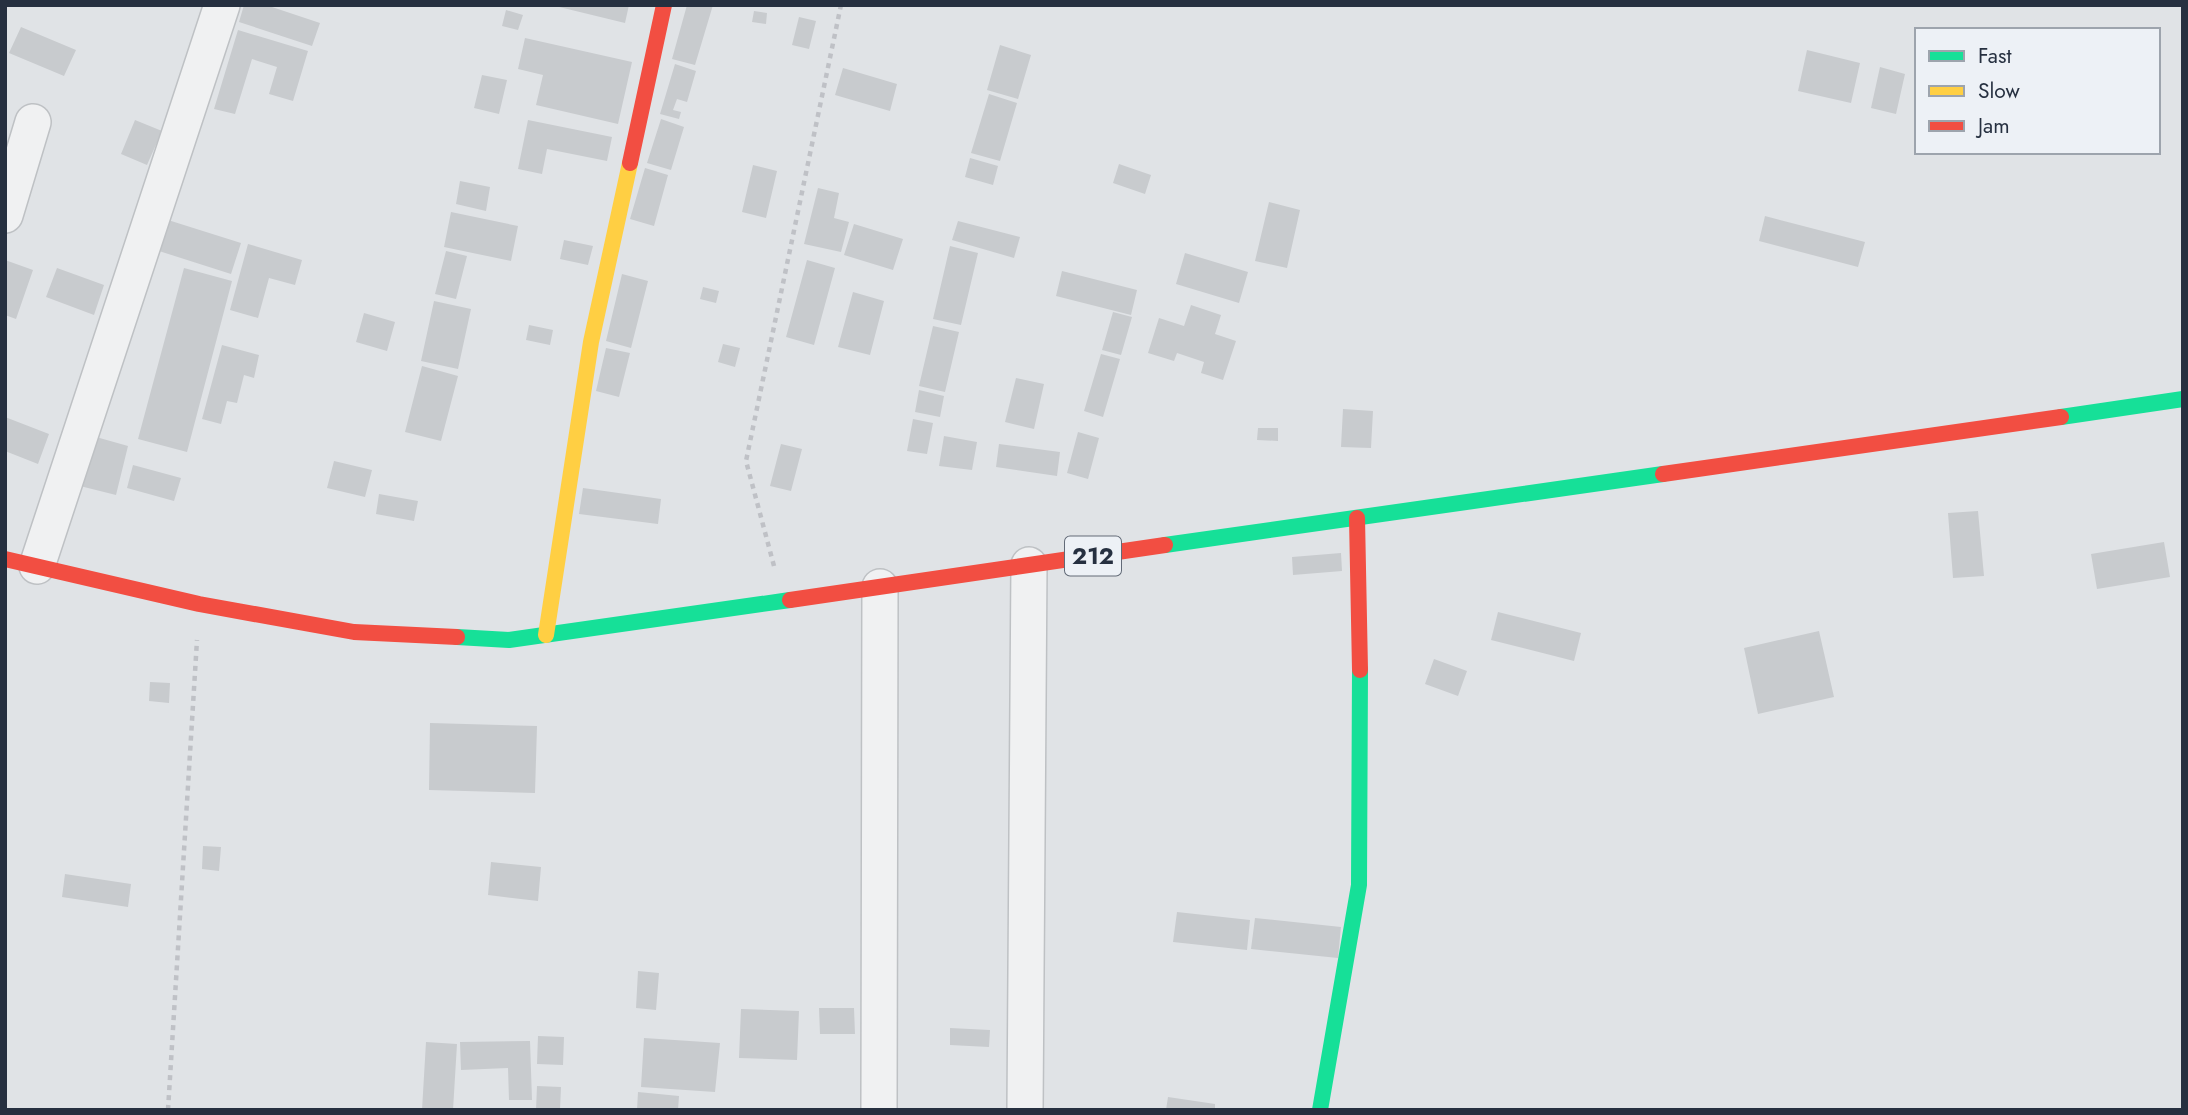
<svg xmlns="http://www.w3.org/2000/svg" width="2188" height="1115" viewBox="0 0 2188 1115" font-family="Jost,sans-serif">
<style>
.building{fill:#c8cbce}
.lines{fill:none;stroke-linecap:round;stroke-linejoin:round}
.street-casing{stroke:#bec1c4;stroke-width:38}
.path{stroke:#bfc1c6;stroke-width:4.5;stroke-dasharray:5 5;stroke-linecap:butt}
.street{stroke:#f0f1f2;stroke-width:35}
.fast{stroke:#16e098;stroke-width:16}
.slow{stroke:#ffcf43;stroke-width:16}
.jam{stroke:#f24e42;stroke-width:16}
.labels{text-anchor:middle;stroke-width:5;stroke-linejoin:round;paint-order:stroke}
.shield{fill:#edf1f6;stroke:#626a77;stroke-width:2}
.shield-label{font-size:23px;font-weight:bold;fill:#263040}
</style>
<rect width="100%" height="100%" fill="#e0e3e6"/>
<path class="building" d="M244 5H266L320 23 312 46 239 22Z
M551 5H629L625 23Z
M687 5H713L695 65 672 59Z
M506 10 523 15 518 30 502 26Z
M754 11 767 13 766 24 752 22Z
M799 17 816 21 809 49 792 45Z
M21 27 76 50 64 76 9 53Z
M238 30 308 51 293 101 269 94 277 67 252 59 235 114 214 109Z
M525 38 632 62 618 124 536 105 543 75 518 69Z
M1000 45 1031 55 1018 99 987 90Z
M1807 50 1860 63 1851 103 1798 91Z
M675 64 696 71 687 102 677 99 673 110 681 112 679 119 660 114Z
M1880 67 1905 74 1896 114 1871 108Z
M843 68 897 84 890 111 835 95Z
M482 75 507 80 499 114 474 108Z
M989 94 1017 103 1000 161 971 153Z
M661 119 684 127 671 170 647 163Z
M135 120 162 131 147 165 121 154Z
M528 120 612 137 607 161 547 149 542 174 518 169Z
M970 158 998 166 993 185 965 177Z
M1119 164 1151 175 1145 194 1113 183Z
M753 165 777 171 766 218 742 212Z
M645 168 668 175 654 226 630 219Z
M460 181 490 187 486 211 456 204Z
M818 188 839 193 834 218 849 222 841 252 804 244Z
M1269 202 1300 210 1287 268 1255 261Z
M451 212 518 226 511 261 444 247Z
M1765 216 1865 242 1858 267 1759 241Z
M168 220 241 243 231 274 159 251Z
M958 221 1020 237 1014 258 952 240Z
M854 224 903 239 893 270 844 255Z
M564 240 593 246 588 265 560 259Z
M248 244 302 260 295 285 269 278 258 318 230 310Z
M950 246 978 253 961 325 933 319Z
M446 251 467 256 456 299 435 294Z
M1185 253 1248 272 1239 303 1176 284Z
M5 260 33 270 16 319 5 315Z
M807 260 835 268 814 345 786 337Z
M57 268 104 285 94 315 46 297Z
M184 268 232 281 187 452 138 439Z
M1062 271 1137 290 1131 315 1056 296Z
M622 274 648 281 631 348 606 341Z
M703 287 719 291 716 303 700 299Z
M853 292 884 301 870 355 838 347Z
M434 301 471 309 458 369 421 361Z
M1191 305 1221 315 1215 334 1236 341 1223 380 1201 373 1204 362 1177 353 1174 361 1148 353 1159 318 1184 326Z
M1113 312 1132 317 1121 355 1102 350Z
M364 313 395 322 387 351 356 342Z
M529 325 553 330 550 345 526 340Z
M933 326 959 332 945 392 919 386Z
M723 344 740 348 735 367 718 362Z
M222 345 259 355 254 378 244 375 237 403 227 401 221 424 202 419Z
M606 348 630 353 619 397 596 391Z
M1101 354 1120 359 1103 417 1084 411Z
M422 366 458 376 441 441 405 432Z
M1016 378 1044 384 1034 429 1005 422Z
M919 390 944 396 940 417 915 412Z
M1343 409 1373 411 1371 448 1341 447Z
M5 417 49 434 38 464 5 451Z
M913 419 933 423 927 454 907 451Z
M1258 428H1278V441L1257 440Z
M1078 432 1099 438 1088 479 1067 473Z
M89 435 128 446 116 495 76 485Z
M944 436 977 442 972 470 939 466Z
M781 444 802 449 791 491 770 486Z
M999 444 1060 452 1057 476 996 467Z
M334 461 372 470 365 497 327 488Z
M133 465 181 478 174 501 127 488Z
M583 488 661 499 658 524 579 514Z
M379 494 418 501 414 521 376 514Z
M1978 511 1984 576 1953 578 1948 513Z
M2164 542 2170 577 2097 589 2091 554Z
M1341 553 1342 571 1293 575 1292 557Z
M1498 612 1581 633 1574 661 1491 640Z
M1819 631 1834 697 1758 714 1744 648Z
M1434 659 1467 671 1458 696 1425 684Z
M150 682 170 683 169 703 149 701Z
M430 723 537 726 535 793 429 790Z
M203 846 221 847 219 871 202 869Z
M491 862 541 867 538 901 488 895Z
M65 874 131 884 128 907 62 897Z
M1177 912 1250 920 1247 950 1173 942Z
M1255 918 1341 927 1338 958 1251 949Z
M638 971 659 973 656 1010 636 1008Z
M819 1008H854L855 1034H820Z
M741 1009 799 1011 797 1060 739 1058Z
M950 1028 990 1030 989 1047 950 1045Z
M538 1036 564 1037 563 1065 537 1064Z
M644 1038 720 1043 715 1092 641 1087Z
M530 1041 532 1100H509L508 1068 461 1070 460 1042Z
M426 1042 457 1044 453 1110H422Z
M537 1086 561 1087 560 1110H536Z
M638 1092 679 1096 678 1110H637Z
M1168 1097 1215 1104V1110H1166Z"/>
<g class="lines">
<g class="street-casing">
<path id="street" d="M5 215 33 122
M37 566 222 5
M879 1110 880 587
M1025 1110 1029 565"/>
</g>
<path class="path" d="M774 566 746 461 841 5
M168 1110 197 640"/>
<use href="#street" class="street"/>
<path class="fast" d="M2061 417 2183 399
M1165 545 1663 474
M457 637 509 640 790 600
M1320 1110 1359 885 1360 670"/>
<path class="slow" d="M546 635 591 342 630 163"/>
<path class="jam" d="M630 163 664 5
M1663 474 2061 417
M1357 518 1360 670
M5 559 199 604 354 632 457 637
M790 600 1165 545"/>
</g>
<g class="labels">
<rect class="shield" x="1065" y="536.5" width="56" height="39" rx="5"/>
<g class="shield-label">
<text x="1093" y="564">212</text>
</g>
</g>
<rect width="2188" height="1115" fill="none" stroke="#263040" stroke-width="14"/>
<rect x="1915" y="28" width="245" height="126" fill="#edf1f6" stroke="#9da4ad" stroke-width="2"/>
<rect x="1929" y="51" width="35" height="10" fill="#16e098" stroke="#9da4ad" stroke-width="2"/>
<text x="1978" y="63" font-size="21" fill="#263040">Fast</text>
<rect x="1929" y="86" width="35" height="10" fill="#ffcf43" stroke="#9da4ad" stroke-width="2"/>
<text x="1978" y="98" font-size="21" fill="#263040">Slow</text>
<rect x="1929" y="121" width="35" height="10" fill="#f24e42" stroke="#9da4ad" stroke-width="2"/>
<text x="1978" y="133" font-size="21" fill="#263040">Jam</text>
</svg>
